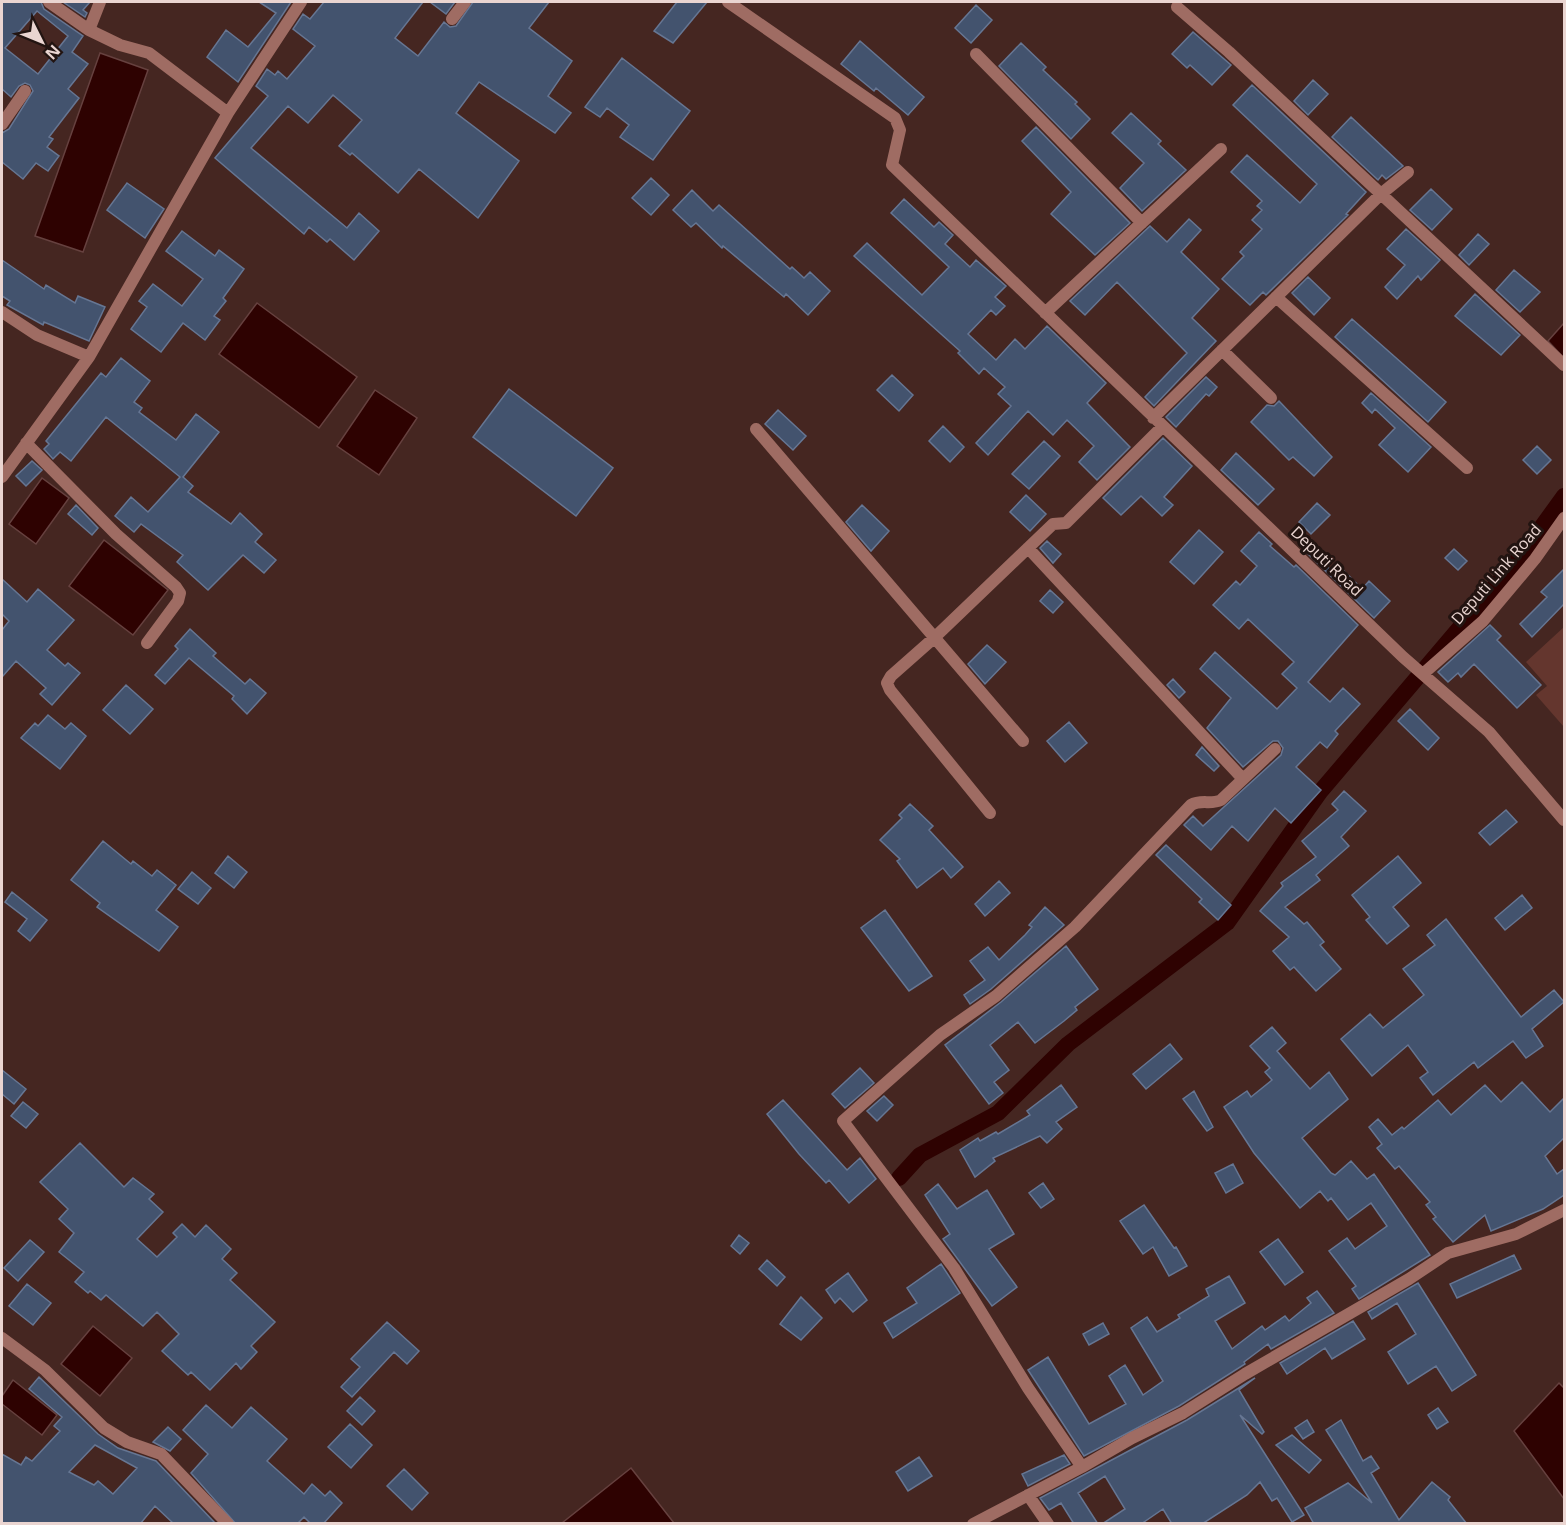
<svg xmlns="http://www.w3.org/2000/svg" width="1566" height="1525" viewBox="0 0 1566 1525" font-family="'Open Sans',sans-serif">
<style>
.green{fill:#64362e}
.water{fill:#2e0201;stroke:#66413f;stroke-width:1.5}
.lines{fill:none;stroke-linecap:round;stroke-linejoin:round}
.canal{stroke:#2e0201;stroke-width:16}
.building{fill:#43536e;stroke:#667693;stroke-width:1.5;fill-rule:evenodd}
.minor{stroke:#9f6c63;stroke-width:12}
.labels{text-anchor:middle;stroke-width:6;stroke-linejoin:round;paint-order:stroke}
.street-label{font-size:16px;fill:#ead5d1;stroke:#221411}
</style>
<rect width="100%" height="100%" fill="#452621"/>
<path class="green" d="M1564 627V727L1536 695 1547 686 1526 662Z"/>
<path class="water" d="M100 53 148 70 83 252 35 236Z
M257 303 357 377 319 428 219 354Z
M1564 323V358L1548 341Z
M375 390 417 418 379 475 337 446Z
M42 478 69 498 36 544 9 524Z
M104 540 168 590 133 635 69 586Z
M93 1326 132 1358 100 1396 61 1364Z
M13 1380 57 1415 42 1435 2 1404V1396Z
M1559 1383 1564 1388V1499L1514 1431Z
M631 1468 674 1523H562Z"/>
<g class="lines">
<path class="canal" d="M899 1178 920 1155 998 1113 1068 1044 1227 923 1320 792 1519 558 1564 496"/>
</g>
<path class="building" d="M2 2H41L44 9 83 36 72 52 88 64 68 89 79 98 49 137 53 139 47 147 59 156 48 171 36 163 23 179 2 162V133L9 129 33 91 30 85 25 83 19 86 11 97 2 89ZM37 11 68 36 38 74 5 48Z
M63 2H90L83 10 87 13 85 17Z
M259 2H291L238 82 207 57 226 30 248 47 276 13Z
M324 2H423L395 38 418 56 444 22 450 27 456 26 473 2H549L529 28 572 61 548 96 571 113 555 133 479 82 456 113 519 161 478 218 419 169 398 193 352 153 350 155 339 146 362 120 333 95 308 123 288 106 251 148 347 228 359 213 379 231 354 260 330 239 327 242 309 227 304 234 215 158 268 96 256 86 267 69 275 75 278 71 287 79 315 46 293 29 303 14 310 19Z
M430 2H455L446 14Z
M677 2H707L673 43 654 31Z
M976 5 992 20 971 43 955 28Z
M1193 32 1231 65 1212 85 1190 65 1187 68 1172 54Z
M860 41 924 97 908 115 876 88 874 91 841 64Z
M1021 43 1046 67 1043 70 1077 102 1075 104 1090 119 1071 139 999 66Z
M622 58 690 111 653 160 620 137 629 125 607 108 600 117 585 107Z
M1313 80 1328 94 1308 115 1294 101Z
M1252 85 1366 192 1346 214 1348 215 1266 295 1263 292 1250 305 1222 279 1244 256 1240 252 1262 229 1252 220 1262 210 1257 206 1262 201 1231 172 1247 155 1300 203 1317 184 1233 105Z
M1131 113 1161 141 1158 144 1186 170 1142 211 1120 188 1144 163 1112 133Z
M1351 117 1403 166 1386 179 1382 175 1378 180 1332 137Z
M1036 127 1130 223 1095 255 1051 214 1071 192 1022 141Z
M651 178 669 195 651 215 632 198Z
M127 183 164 209 145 238 107 210Z
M1431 189 1452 209 1432 230 1410 210Z
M692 190 713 211 719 205 790 269 792 267 804 278 810 272 830 291 808 315 786 294 784 297 723 246 722 248 696 223 691 227 673 210Z
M904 199 934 227 939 222 953 235 945 244 970 267 976 260 1006 286 995 297 1005 306 996 315 991 310 968 334 996 360 1015 339 1025 349 1047 326 1106 383 1087 403 1130 447 1097 480 1079 462 1094 446 1067 420 1053 435 1028 411 988 455 976 443 1011 406 998 394 1005 387 984 368 979 374 958 353 960 351 854 256 867 243 922 295 949 267 891 213Z
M1189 219 1201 230 1181 252 1219 289 1192 318 1216 341 1154 406 1145 397 1187 353 1117 282 1085 315 1070 301 1150 226 1167 242Z
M1406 229 1440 260 1421 280 1418 276 1397 299 1385 287 1405 265 1387 249Z
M182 231 215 256 219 250 244 269 223 298 226 301 214 316 220 320 205 340 183 323 161 352 131 329 147 307 139 301 153 284 182 306 203 279 166 251Z
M1478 234 1489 244 1469 265 1459 255Z
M2 260 44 289 46 285 75 303 78 296 105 307 89 341 44 322 43 325 7 305 10 301 2 296Z
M1514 270 1540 292 1520 312 1496 290Z
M1308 277 1330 298 1314 315 1292 293Z
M1475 294 1520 335 1501 355 1455 316Z
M1352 319 1446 402 1428 422 1335 337Z
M121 358 150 381 134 402 142 408 139 412 176 440 196 414 219 432 183 477 193 486 188 492 231 524 240 513 262 534 255 542 276 560 264 573 243 555 208 590 177 562 183 555 141 524 134 532 115 516 131 497 148 512 180 477 106 417 71 461 60 452 53 459 44 449 49 444 46 441 101 373 106 377Z
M892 375 913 395 899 411 877 390Z
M1206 377 1217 387 1209 396 1206 394 1176 427 1166 417Z
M509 389 613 468 576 516 473 437Z
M1371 393 1431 447 1408 472 1379 445 1395 428 1375 409 1372 413 1362 403Z
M1279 401 1332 457 1314 476 1293 457 1289 460 1251 422 1267 405 1274 406Z
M778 410 806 436 793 450 765 424Z
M943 426 964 447 950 462 929 441Z
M1163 438 1192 466 1164 497 1173 505 1162 516 1141 496 1121 515 1103 498Z
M1044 441 1060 456 1029 489 1012 474Z
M1537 446 1551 460 1537 474 1523 460Z
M1236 453 1274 489 1258 505 1221 470Z
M32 461 42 470 26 486 16 476Z
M1026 495 1046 514 1030 531 1010 512Z
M1317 503 1330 515 1311 534 1299 522Z
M76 505 98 528 92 535 68 514Z
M862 505 889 531 871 551 846 522Z
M1199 530 1223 552 1194 584 1170 562Z
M1259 532 1272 544 1270 546 1294 567 1296 565 1358 625 1308 682 1330 702 1343 688 1360 704 1335 731 1338 734 1327 748 1320 742 1296 767 1321 790 1291 823 1275 808 1248 841 1232 826 1211 850 1184 825 1193 816 1203 826 1281 755 1283 748 1278 741H1273L1243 767 1207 728 1231 698 1200 669 1215 652 1277 709 1297 688 1282 674 1294 662 1248 619 1239 629 1213 605 1236 581 1240 585 1257 566 1241 551Z
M1047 541 1061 554 1053 563 1040 548Z
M1454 549 1467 561 1458 570 1445 558Z
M1309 550 1333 572 1339 566 1362 589 1369 581 1390 601 1374 618 1307 553Z
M1564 569V604L1532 637 1520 624 1547 597 1541 592Z
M2 579 27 602 38 589 74 620 47 650 65 666 68 663 80 673 52 705 40 694 46 688 16 661 2 677V630L9 621 2 614Z
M1050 590 1063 602 1053 613 1040 601Z
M1490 625 1501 636 1497 640 1541 685 1517 708 1474 664 1461 677 1458 673 1448 682 1438 672Z
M190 629 216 653 213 656 245 684 250 679 266 693 247 714 232 699 234 696 189 658 165 684 155 675 178 649 175 646Z
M987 645 1006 662 985 684 968 664Z
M1173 679 1185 692 1179 698 1167 685Z
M126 685 153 709 130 734 103 710Z
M1410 709 1439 738 1428 750 1398 721Z
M48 715 65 729 71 723 86 736 60 769 21 738 35 723 38 726Z
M1069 722 1087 743 1065 762 1047 741Z
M1202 747 1219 766 1214 771 1196 755Z
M1344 791 1366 811 1341 837 1349 846 1316 875 1320 880 1285 907 1304 924 1307 922 1324 942 1320 945 1341 969 1316 991 1294 967 1290 970 1273 951 1289 937 1260 911 1283 886 1281 883 1316 857 1302 841 1338 810 1332 804Z
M910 804 933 826 929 830 963 867 951 878 943 868 917 888 897 861 900 859 880 840 902 818 899 815Z
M1506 810 1517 822 1490 845 1479 833Z
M103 841 131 864 133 861 152 876 157 870 176 885 156 910 178 927 159 951 97 907 100 903 71 880Z
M1166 845 1231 905 1218 920 1199 902 1202 899 1156 855Z
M228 856 247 872 234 888 215 873Z
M1398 856 1421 883 1393 907 1409 926 1387 944 1366 920 1370 917 1352 895Z
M192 872 211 888 198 904 178 889Z
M999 881 1010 893 985 916 975 904Z
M12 892 47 920 30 941 18 931 27 919 5 902Z
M1522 895 1532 908 1505 930 1495 918Z
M1045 907 1064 925 991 989 970 1004 964 995 985 980 970 961 988 947 999 960 1025 935 1032 927 1029 925Z
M885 910 932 976 909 991 861 928Z
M1446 919 1521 1017 1554 990 1564 1002 1532 1029 1543 1046 1526 1058 1513 1041 1478 1068 1474 1062 1433 1095 1420 1078 1428 1072 1408 1045 1372 1076 1341 1039 1370 1014 1383 1028 1424 995 1403 969 1435 945 1427 935Z
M1066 946 1098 989 1075 1007 1077 1010 1064 1021 1035 1043 1018 1022 990 1045 1009 1070 994 1082 1003 1093 989 1104 945 1045 1001 1002Z
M1272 1027 1286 1043 1277 1051 1310 1089 1329 1072 1348 1099 1302 1138 1331 1173 1335 1175 1351 1161 1367 1179 1374 1174 1430 1255 1359 1299 1352 1289 1356 1286 1329 1251 1347 1238 1355 1249 1387 1226 1371 1203 1348 1220 1331 1198 1328 1201 1320 1191 1300 1208 1254 1153 1224 1107 1247 1091 1251 1097 1272 1080 1265 1072 1270 1068 1250 1046Z
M1170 1044 1182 1059 1146 1089 1133 1074Z
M860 1068 874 1083 845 1108 832 1094Z
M2 1070 26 1089 14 1104 2 1094Z
M1522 1082 1550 1112 1564 1098V1138L1545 1156 1557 1174 1564 1169V1195L1543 1209 1491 1231 1485 1215 1453 1242 1433 1219 1436 1217 1426 1205 1430 1202 1399 1166 1395 1169 1377 1148 1382 1144 1369 1127 1378 1119 1392 1135 1402 1127 1404 1129 1438 1100 1451 1115 1485 1085 1501 1102Z
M1061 1085 1077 1107 1056 1122 1062 1129 1047 1143 1040 1136 993 1158 995 1161 975 1177 960 1150 978 1138 980 1141 996 1132 998 1134 1030 1115 1027 1111Z
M1194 1091 1213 1127 1207 1131 1183 1099Z
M884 1096 893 1105 877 1121 867 1111Z
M783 1100 847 1170 860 1158 876 1179 849 1203 829 1180 826 1183 799 1154 767 1114Z
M23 1102 38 1114 26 1128 11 1116Z
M80 1143 124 1187 133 1178 154 1194 149 1199 163 1212 137 1239 157 1257 177 1237 173 1233 182 1224 195 1237 206 1225 231 1249 222 1259 237 1273 230 1280 275 1322 251 1346 257 1352 241 1369 236 1363 210 1390 191 1372 188 1375 162 1351 179 1334 157 1312 143 1326 106 1295 101 1300 90 1291 88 1293 75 1282 84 1272 59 1252 74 1233 59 1219 68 1209 40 1182Z
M1233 1164 1243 1183 1226 1193 1215 1173Z
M1043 1183 1054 1199 1041 1208 1029 1193Z
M938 1184 957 1209 987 1190 1014 1234 989 1249 1017 1287 992 1306 943 1239 950 1234 925 1195Z
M1144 1205 1174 1248 1176 1247 1187 1266 1169 1276 1153 1247 1143 1254 1120 1221Z
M739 1235 749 1243 740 1254 731 1246Z
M1278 1239 1303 1272 1285 1285 1260 1252Z
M30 1240 44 1252 18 1281 4 1268Z
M1514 1255 1521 1269 1457 1298 1450 1284Z
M767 1260 785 1277 777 1286 759 1269Z
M941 1264 960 1293 893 1338 884 1323 917 1303 907 1288Z
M848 1273 867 1300 853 1312 840 1298 835 1303 826 1290Z
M1229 1276 1245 1303 1215 1321 1232 1349 1262 1326 1265 1330 1285 1316 1289 1321 1311 1303 1307 1298 1317 1291 1334 1313 1271 1349 1268 1344 1244 1362 1245 1364 1179 1406 1084 1456 1028 1370 1048 1357 1089 1424 1126 1404 1109 1376 1125 1365 1143 1395 1163 1381 1131 1328 1147 1317 1157 1332 1180 1318 1178 1315 1209 1296 1206 1289Z
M1418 1283 1476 1375 1452 1391 1436 1366 1408 1384 1388 1352 1416 1334 1397 1303 1372 1319 1368 1312Z
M27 1284 51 1303 33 1325 9 1306Z
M801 1297 822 1318 801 1340 780 1324Z
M1353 1321 1365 1339 1332 1359 1325 1348 1287 1374 1280 1363Z
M387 1322 419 1351 407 1364 394 1352 352 1397 341 1387 360 1367 351 1359Z
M1103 1323 1109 1334 1089 1345 1083 1334Z
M39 1377 98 1434 118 1448 156 1461 216 1524H174L155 1506 140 1524H2V1454L21 1465 26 1457 32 1461 60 1431 54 1426 62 1417 29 1389ZM95 1445 137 1468 113 1494 98 1481 94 1485 69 1472Z
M1255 1378 1239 1390 1264 1432 1262 1434 1240 1415 1304 1515 1292 1522 1277 1498 1272 1501 1260 1482 1247 1495 1202 1524H1172L1163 1509 1141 1524H1102L1125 1509 1105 1476 1078 1493 1098 1524H1074L1061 1503 1049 1510 1040 1498 1187 1420Z
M360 1397 375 1411 362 1425 347 1411Z
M206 1405 232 1428 251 1407 287 1439 267 1461 304 1494 312 1484 325 1496 330 1491 342 1503 323 1524H311L304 1517 297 1524H236L191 1473 208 1454 183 1430Z
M1438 1408 1448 1422 1437 1429 1428 1415Z
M1307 1420 1314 1432 1303 1439 1295 1428Z
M1341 1420 1363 1461 1371 1456 1379 1468 1371 1473 1399 1520 1432 1482 1450 1497 1448 1500 1467 1524H1314L1305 1508 1348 1483 1372 1503 1326 1430Z
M350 1424 372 1445 351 1468 328 1447Z
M168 1427 181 1439 170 1451 153 1442Z
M1292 1435 1321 1460 1309 1473 1276 1445Z
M1064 1455 1070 1464 1028 1486 1022 1474Z
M919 1457 932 1476 908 1491 896 1472Z
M404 1469 428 1493 412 1510 387 1486Z"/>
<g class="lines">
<path class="minor" d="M49 2 89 30
M100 2 89 30 120 45 149 53 228 113
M728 2 895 118 900 130 892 165 1403 657 1489 732 1564 820
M1177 7 1229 52 1564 365
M452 19 465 2
M976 54 1142 223
M2 124 25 91
M1276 297 1467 468
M2 312 37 335 89 357
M1045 313 1221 149
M1222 350 1271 398
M1153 418 1381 194 1408 172
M756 429 1023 741
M26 443 116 534 176 587 180 593 178 601 147 643
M2 477 89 357 228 113 301 2
M1028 548 1243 779
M1424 673 1483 621 1535 559 1564 518
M990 813 890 690 887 683 891 676 934 638 1053 524 1066 523 1162 427
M2 1338 45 1370 104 1428 127 1442 161 1454 228 1524
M1082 1467 1132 1438 1183 1413 1245 1374 1409 1279 1448 1253 1516 1234 1564 1210
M1028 1495 1048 1524
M973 1524 1082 1467 1028 1388 954 1268 843 1121 940 1035 996 996 1075 927 1191 805C1201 799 1211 805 1221 800L1275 749"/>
</g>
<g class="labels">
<g class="street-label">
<text transform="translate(1327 561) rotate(44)" y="6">Deputi Road</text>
<text transform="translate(1496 574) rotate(-49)" y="6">Deputi Link Road</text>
</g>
</g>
<rect width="1566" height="1525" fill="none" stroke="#ead5d1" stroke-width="6"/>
<g transform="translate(42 42) rotate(133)" stroke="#221411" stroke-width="4.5" paint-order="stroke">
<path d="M0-4.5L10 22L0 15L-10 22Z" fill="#ead5d1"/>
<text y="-9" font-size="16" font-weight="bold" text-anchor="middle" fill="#ead5d1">N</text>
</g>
</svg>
